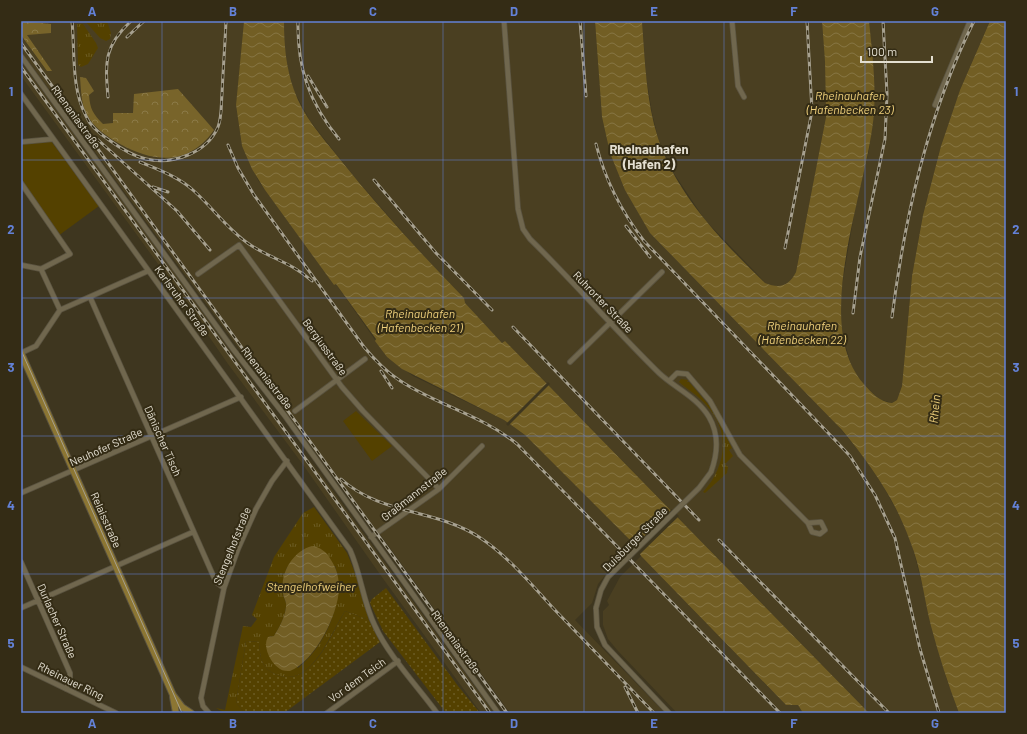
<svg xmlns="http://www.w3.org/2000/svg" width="1027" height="734" viewBox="0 0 1027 734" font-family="Barlow,sans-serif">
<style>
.built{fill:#4a3f21}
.grass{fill:url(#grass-tufts);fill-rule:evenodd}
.forest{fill:url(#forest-crowns)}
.park{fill:#544100}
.garden{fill:url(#garden-dots)}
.water{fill:url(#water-waves)}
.pier{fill:#3e361f}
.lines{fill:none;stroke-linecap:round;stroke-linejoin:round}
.minor-casing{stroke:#5a5340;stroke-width:6}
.major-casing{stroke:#5a5340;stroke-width:8}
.minor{stroke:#70674e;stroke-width:4.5}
.major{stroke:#8c7633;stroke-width:6}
.tram{stroke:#a7a190;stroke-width:1}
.rail-casing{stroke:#a7a190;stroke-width:3}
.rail{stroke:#342c15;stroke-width:1.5;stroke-dasharray:4.5;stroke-linecap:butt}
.minor-bridge-casing{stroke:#5a5340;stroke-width:6;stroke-linecap:butt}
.minor-bridge{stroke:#70674e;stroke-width:4.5}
.grid{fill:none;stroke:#6381d6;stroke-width:1;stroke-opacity:0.55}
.labels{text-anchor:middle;stroke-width:4;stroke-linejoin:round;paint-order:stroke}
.street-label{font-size:11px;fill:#e4dfd1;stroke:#342c15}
.water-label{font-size:12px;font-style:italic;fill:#f0d17c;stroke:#342c15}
.quarter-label{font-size:13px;font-weight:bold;fill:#e4dfd1;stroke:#342c15}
.neatline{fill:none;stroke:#6381d6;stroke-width:1.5}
.grid-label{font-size:13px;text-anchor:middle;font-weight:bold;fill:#6381d6}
</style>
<defs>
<pattern id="grass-tufts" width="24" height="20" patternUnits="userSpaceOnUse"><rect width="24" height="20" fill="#544100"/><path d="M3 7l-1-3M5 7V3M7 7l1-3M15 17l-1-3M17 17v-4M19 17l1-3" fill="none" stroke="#6c5c24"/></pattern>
<pattern id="forest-crowns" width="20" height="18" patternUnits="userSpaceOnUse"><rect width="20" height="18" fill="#78642a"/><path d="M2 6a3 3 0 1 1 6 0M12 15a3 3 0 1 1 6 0" fill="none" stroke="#8b7a48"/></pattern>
<pattern id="garden-dots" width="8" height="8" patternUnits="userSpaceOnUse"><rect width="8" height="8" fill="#544100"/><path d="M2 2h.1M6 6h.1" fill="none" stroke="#6c5c24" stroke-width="1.8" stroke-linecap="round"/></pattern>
<pattern id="water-waves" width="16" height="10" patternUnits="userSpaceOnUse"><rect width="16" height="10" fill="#725e24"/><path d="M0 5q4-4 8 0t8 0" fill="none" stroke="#867543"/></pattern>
</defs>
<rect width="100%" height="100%" fill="#3e361f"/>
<path class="built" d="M21 21H244L236 105 242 146 258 180 334 285 336 284 387 357 413 376 481 409 504 420 525 435 636 546 608 572 598 584 592 603 575 620 665 713H510L382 537 315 452 21 51Z
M284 21H595L602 117 610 153 864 457 883 486 902 520 911 541 946 677 959 713H869L505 341 502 343 464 303V298L425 258 356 179 310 121 294 91 288 70 284 44Z
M642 21H822L825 62 826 117 796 272 792 280 786 286H772L765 283 758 275 705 220 673 172 658 138 652 113 646 76Z
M869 21H990L960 90 941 146 923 215 912 276 902 386 897 400 892 403 878 399 858 378 851 365 841 329 840 304 843 280 855 209 869 150 874 112Z
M21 62 76 137 83 151 85 150 105 176 298 446 321 475 494 713H481L384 580 301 462 228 364 169 279 21 76Z
M641 556 786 705H798L803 713H677L618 651 608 639 603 625V611L609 605 607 601 620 577Z"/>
<path class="grass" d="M85 21H107L111 33 110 39 106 41 100 38Z
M77 24H83L96 43 98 48 88 64 81 67 78 65Z
M681 379 688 380 687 382H689L713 410 732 448 729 450 733 456 725 464 728 467 727 473 705 493 703 492C726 467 731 432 707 406 699 396 688 390 679 382Z
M314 507 347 553 359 583 369 620 345 611C330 634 310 693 273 673 261 667 259 654 260 642L246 641 236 702 244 713C233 713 225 714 216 708L225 710 243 626 251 627 257 619 252 615 274 557 303 513ZM335 566C346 600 325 646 298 668L268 637 274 636C279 628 285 617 286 607 287 602 284 599 283 595 280 586 285 575 287 567Z"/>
<path class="forest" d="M21 21 51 24V33L27 35 52 71H47L21 35Z
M80 77 86 78 94 91 89 95C90 109 93 114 103 124L113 123V113H133L134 94 178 89 214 130C189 166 154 163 120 144 106 136 93 127 86 113 81 102 81 89 80 77Z"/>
<path class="park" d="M51 141 99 206 58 236 21 182V143Z
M356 411 392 446 372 461 343 421Z"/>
<path class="garden" d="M386 588 458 686 480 713H446L383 631 370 603 372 599Z
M345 611 369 620 380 642 284 713H244L236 702 246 641 260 642C259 654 261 667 273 673 310 693 331 634 345 611Z"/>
<path class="water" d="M244 21H284C284 45 286 67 294 90 303 116 322 137 339 158 378 207 420 253 464 298L465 303 502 343 505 341 869 713H803L798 705H786L641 556 636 546 525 435 504 420 402 369 387 357 375 341 376 339 336 284 334 285 265 190 252 169 242 146 236 105Z
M595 21H642C645 60 646 101 658 138 677 196 722 241 765 283 780 289 789 286 796 272L826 117 825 62 822 21H869C872 51 876 82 874 112 869 187 810 320 863 383 872 393 879 402 892 403L897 400 902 386 912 276 923 215 941 146 960 90 990 21H1006V713H959C948 684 939 656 931 626 924 598 921 568 910 541 895 499 870 464 842 430L650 233 625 190 610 153 602 117Z
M312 546C320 547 327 552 331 560 337 569 339 578 339 589 338 615 315 661 290 671 287 671 283 671 280 669 271 664 262 647 268 637L274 636C279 628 285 617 286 607 287 601 283 598 283 592 280 573 293 551 312 546Z"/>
<path class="pier" d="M548 382 550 384 508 426 506 424Z
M672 509 679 516 639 555 633 547Z"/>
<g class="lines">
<g class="minor-casing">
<path id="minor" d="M504 21 518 209 523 229 530 239C574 282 614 329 659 373 675 388 697 397 709 417 719 434 718 453 711 472
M732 21 738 86 744 97
M21 56 233 349 285 416 498 713
M21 94 350 550C361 574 363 602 375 626 388 655 418 687 437 713
M935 105 970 21
M21 142 53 139
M21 183 70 254 41 269 21 265
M41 269 60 310
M198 274 239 245 342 387 363 411 439 489
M90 297 216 582 224 588
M21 353 36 346 60 310 148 271
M570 362 662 272
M669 381 677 373 687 374 710 401 740 455 808 523 812 532 820 534 825 530 821 522 808 523
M295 411 365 359
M21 493 241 397
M371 537 439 489 482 446
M21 562 70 673V680L66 689
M21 608 193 532
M596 608 597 627 605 645 669 713
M21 667 116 713
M209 713 203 706 201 698 224 588 238 549 256 509 272 481 287 461
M327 713 398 661"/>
</g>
<g class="major-casing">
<path id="major" d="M21 353 173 695 182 707 191 713
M173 697 176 713"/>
</g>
<use href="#minor" class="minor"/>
<use href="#major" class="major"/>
<path class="tram" d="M21 350 182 713"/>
<g class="rail-casing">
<path id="rail" d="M72 21C75 52 71 88 86 116 90 126 100 134 109 140 120 148 133 156 146 159 173 165 207 153 218 127 222 117 221 104 222 94 223 70 225 45 226 21
M298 21C297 67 309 103 339 139
M580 21 586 96
M127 37 144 21
M21 43 507 713
M21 67 490 713
M308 76 327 107
M108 97C105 62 104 46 131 21
M97 139 177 211 210 250
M596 144C605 180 621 211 644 241L834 439 850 456 875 495 895 538 920 649 939 713
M228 145 238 168 254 195 364 347C374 359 385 371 399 380 436 405 482 415 517 444L780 713
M140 162C159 170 179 177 194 191 213 208 228 230 249 244 271 259 291 262 312 281
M374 180 436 253 492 310
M153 187 168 192
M626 226 650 257
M785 248 812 111 807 21
M853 313 860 257 885 139 887 94 883 21
M892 317C905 215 928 114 974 21
M513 327 699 520
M381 371 392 388
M341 479C381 515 436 509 479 537 508 556 530 583 553 608 587 643 620 678 654 713
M719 540 889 713
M625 687 638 713"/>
</g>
<use href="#rail" class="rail"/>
<g class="minor-bridge-casing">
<path id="minor-bridge" d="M596 608 601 590 608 577 699 488 711 472"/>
</g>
<use href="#minor-bridge" class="minor-bridge"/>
</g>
<path class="grid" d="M162 21V713M303 21V713M443 21V713M584 21V713M724 21V713M865 21V713M21 160H1006M21 298H1006M21 436H1006M21 574H1006"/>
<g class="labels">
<g class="street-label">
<text transform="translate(76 117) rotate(54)" y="4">Rhenaniastraße</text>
<text transform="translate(182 301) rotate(54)" y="4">Karlsruher Straße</text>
<text transform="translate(603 302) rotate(46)" y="4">Ruhrorter Straße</text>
<text transform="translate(325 347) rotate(54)" y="4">Bergiusstraße</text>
<text transform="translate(267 378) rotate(52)" y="4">Rhenaniastraße</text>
<text transform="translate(163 441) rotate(66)" y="4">Dänischer Tisch</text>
<text transform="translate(106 447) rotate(-24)" y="4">Neuhofer Straße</text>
<text transform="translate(414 494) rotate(-38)" y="4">Graßmannstraße</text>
<text transform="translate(106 520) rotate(66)" y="4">Relaisstraße</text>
<text transform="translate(635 539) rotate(-45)" y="4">Duisburger Straße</text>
<text transform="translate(232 546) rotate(-68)" y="4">Stengelhofstraße</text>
<text transform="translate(57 621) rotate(66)" y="4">Durlacher Straße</text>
<text transform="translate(456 642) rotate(54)" y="4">Rhenaniastraße</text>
<text transform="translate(357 680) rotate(-36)" y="4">Vor dem Teich</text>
<text transform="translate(71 681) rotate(26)" y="4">Rheinauer Ring</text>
</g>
<g class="water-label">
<text x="850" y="100">Rheinauhafen<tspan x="850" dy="14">(Hafenbecken 23)</tspan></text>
<text x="420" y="318">Rheinauhafen<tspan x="420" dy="14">(Hafenbecken 21)</tspan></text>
<text x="802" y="330">Rheinauhafen<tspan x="802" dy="14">(Hafenbecken 22)</tspan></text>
<text transform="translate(935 409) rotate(-84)" y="4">Rhein</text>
<text x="311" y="591">Stengelhofweiher</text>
</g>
<g class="quarter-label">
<text x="649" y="154">Rheinauhafen<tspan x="649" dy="15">(Hafen 2)</tspan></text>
</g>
</g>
<rect width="1027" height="734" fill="none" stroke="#342c15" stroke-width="44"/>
<path d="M861 56v6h71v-6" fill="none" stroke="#e4dfd1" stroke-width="2"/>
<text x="867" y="56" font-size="12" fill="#e4dfd1" stroke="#342c15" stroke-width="3" paint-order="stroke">100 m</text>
<rect x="22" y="22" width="983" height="690" class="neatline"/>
<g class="grid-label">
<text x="92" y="16">A</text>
<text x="233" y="16">B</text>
<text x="373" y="16">C</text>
<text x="514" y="16">D</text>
<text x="654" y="16">E</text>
<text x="794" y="16">F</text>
<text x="935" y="16">G</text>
<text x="11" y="96">1</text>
<text x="1016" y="96">1</text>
<text x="11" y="234">2</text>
<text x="1016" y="234">2</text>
<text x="11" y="372">3</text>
<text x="1016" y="372">3</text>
<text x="11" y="510">4</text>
<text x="1016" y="510">4</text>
<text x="11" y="648">5</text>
<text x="1016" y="648">5</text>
<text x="92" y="728">A</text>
<text x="233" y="728">B</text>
<text x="373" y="728">C</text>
<text x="514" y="728">D</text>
<text x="654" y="728">E</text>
<text x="794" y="728">F</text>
<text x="935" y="728">G</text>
</g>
</svg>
